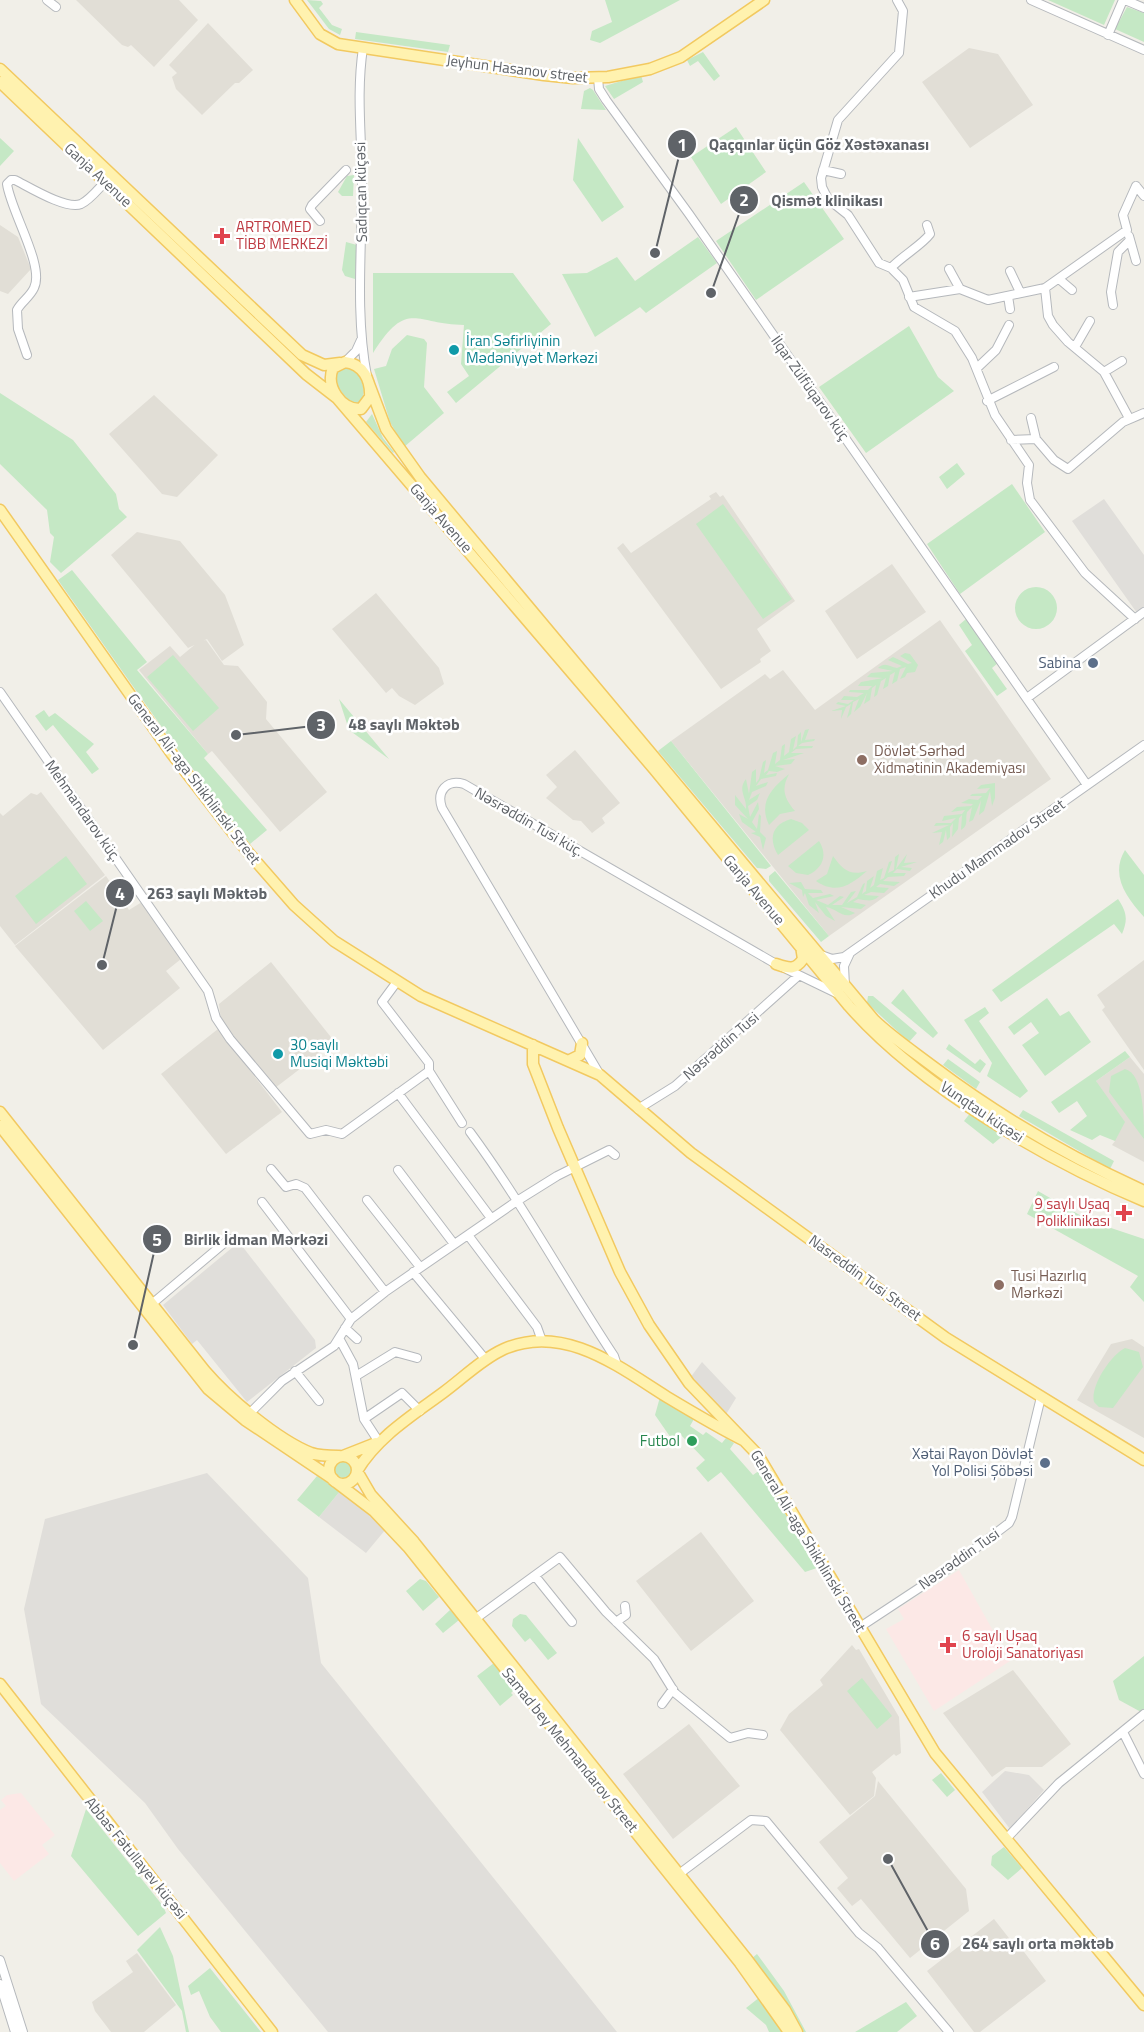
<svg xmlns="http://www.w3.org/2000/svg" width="1144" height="2032" viewBox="0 0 1144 2032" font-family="'Titillium Web',sans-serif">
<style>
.industrial{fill:#e0deda}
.education{fill:#e1ded6}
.medical{fill:#fce8e6}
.green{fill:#c5e8c5}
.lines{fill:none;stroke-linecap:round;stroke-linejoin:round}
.minor-casing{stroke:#b5b8bc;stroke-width:10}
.major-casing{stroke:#f2c960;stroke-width:13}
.minor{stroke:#fff;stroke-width:8}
.major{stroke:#fff2af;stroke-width:10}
.health-dot{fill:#e0444e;stroke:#fff;stroke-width:2}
.culture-dot{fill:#0f9aa8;stroke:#fff;stroke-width:2}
.service-dot{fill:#5c6f8a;stroke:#fff;stroke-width:2}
.education-dot{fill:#8d6e63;stroke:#fff;stroke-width:2}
.leisure-dot{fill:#2e9e5b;stroke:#fff;stroke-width:2}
.labels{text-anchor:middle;stroke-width:5;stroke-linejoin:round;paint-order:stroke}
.street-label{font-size:15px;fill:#5f6368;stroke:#fff}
.health-label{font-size:15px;fill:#be3a42;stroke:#fff;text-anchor:start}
.culture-label{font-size:15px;fill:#0d838f;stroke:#fff;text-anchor:start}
.service-label{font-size:15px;fill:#4e5e75;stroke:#fff;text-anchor:end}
.education-label{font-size:15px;fill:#785e54;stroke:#fff;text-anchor:start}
.leisure-label{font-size:15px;fill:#27864d;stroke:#fff;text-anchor:end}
.leader{fill:none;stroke:#5f6368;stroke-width:2}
.callout-dot{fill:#5f6368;stroke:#fff;stroke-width:2}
.mark-label{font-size:18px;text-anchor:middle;font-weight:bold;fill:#fff}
.callout-label{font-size:16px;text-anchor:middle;font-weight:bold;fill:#5f6368;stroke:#fff;stroke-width:5;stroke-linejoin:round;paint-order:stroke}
</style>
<rect width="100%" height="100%" fill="#f1efe8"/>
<path class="industrial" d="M1104 499 1144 555V607L1137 613 1072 521Z
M239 1242 315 1340 316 1348 247 1402 197 1340 192 1344 163 1305Z
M702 1362 736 1398 725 1416 690 1378Z
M207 1473 308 1578 321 1663 617 2032H328L178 1849 145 1803 41 1704 24 1609 45 1519Z
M340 1491 386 1529 366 1553 319 1517Z
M1005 1771 1029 1775 1044 1790 1010 1829 982 1792Z"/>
<path class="education" d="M76 0H179L198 20 154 67 131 45 128 47 122 45Z
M208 23 253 70 239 83H235L202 115 176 89 172 77 177 73 169 65Z
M969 48 998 54 1033 105 970 148 922 82Z
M0 225 18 237 31 269 8 294 0 291Z
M154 395 218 455 177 497 162 494 109 434Z
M716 492 720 497 723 495 795 601 757 629 771 651 760 659 761 662 721 689 617 548 623 543 631 553 711 499 709 496Z
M137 532 180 541 225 595 244 645 222 661 207 639 188 648 111 555Z
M892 564 926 612 857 659 825 611Z
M376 593 439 668 444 684 415 705 399 696 392 688 386 693 332 629Z
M940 620 1051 779 829 936 671 741 765 674 770 679 783 670 815 710Z
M206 640 224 665 238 666 267 702 266 719 327 792 280 832 212 751 208 754 139 670 170 646 180 657 198 642Z
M575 750 620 803 602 818 605 823 592 833 581 821 573 820 546 798 557 787 546 775Z
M41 792 105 875 15 945 0 926V813L3 816 31 793 37 795Z
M106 876 129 910 142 902 181 959 166 971 180 988 103 1050 15 946Z
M1144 960V1070L1102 1010 1105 1007 1097 995Z
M271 962 338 1046 330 1053 326 1049 275 1088 221 1020 219 1004Z
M218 1029 282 1112 226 1154 161 1074Z
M1130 1057 1144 1074V1162L1112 1145 1115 1141 1096 1081Z
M1132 1339 1144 1347V1438L1077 1400 1111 1344Z
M701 1532 754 1601 691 1651 636 1581Z
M852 1645 856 1650 859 1649 899 1717 901 1753 896 1756 894 1754 872 1772 876 1778 874 1796 850 1815 780 1730 789 1714 823 1685 820 1680Z
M1013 1670 1071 1744 1042 1767H1006L992 1777 943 1713Z
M689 1724 740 1786 673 1839 623 1774Z
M878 1781 966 1889 969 1911 910 1958 861 1899 852 1906 837 1888 848 1878 819 1842 875 1796Z
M994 1919 1012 1942 1015 1940 1046 1981 980 2032H974L927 1971Z
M137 1953 176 2005 144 2032H111L95 2011 92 2002 133 1972 126 1961Z"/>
<path class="medical" d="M959 1570 1010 1661 934 1711 886 1629 904 1619 898 1609Z
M21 1793 55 1835 42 1845 49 1854 14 1881 0 1863V1810L6 1806 1 1800 7 1795Z"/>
<path class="green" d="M307 0 321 1 323 4 319 8 332 25 342 29 340 35 329 29Z
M605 0H680L600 43 590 40 592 31 612 22Z
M1048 0H1115L1104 25Z
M1127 7 1144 13V42L1115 29Z
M356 32 450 45 448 52 355 39Z
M703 52 720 76 714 81 698 61 690 66 687 60Z
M641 75 643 82 614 99 605 86Z
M590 88 593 90 606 110 581 109 584 91Z
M736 127 766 172 721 204 691 157Z
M0 138 14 151 0 166Z
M578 138 624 207 602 222 573 180Z
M354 175 353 196H342L338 192 347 176Z
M804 182 844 239 756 300 716 241Z
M698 237 717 263 646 313 640 307 595 337 562 274 587 273 617 257 635 281Z
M346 242 357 245 355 279 345 276 342 270Z
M373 273H513L551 324 456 403 447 392 469 376 461 364 464 325C415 325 408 298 373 353Z
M909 326 938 377 954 391 866 453 819 387Z
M407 335 424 339 427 343 424 387 444 413 404 447 390 422 374 369 386 366 392 349Z
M351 366C361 377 370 392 358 404L348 400 335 384V372Z
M0 393 73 440 116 494 119 509 127 517 61 573 50 562 54 537 50 533 47 510 0 464Z
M372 414 383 438 394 452 393 453 366 422Z
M957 463 965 474 947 489 939 477Z
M1012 484 1045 532 960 594 927 544Z
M723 504 792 599 763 619 696 524Z
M72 570 147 662 137 670 208 754 204 758 267 830 250 844 173 743 58 580Z
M1015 608a21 21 0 1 1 42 0a21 21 0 1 1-42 0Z
M966 619 998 663 992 668 1007 689 997 696 965 651 972 645 959 625Z
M905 653 910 654 918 665 915 672 907 673 905 677 900 679 906 667 900 669 897 681 892 684 895 672 890 675 888 686 883 689 886 678 881 681 877 695 874 697 876 685 872 688 870 700 864 704 867 693 860 707 854 712 859 699 853 702 851 714 847 718 851 704 846 707 841 719 842 710 831 711 846 706 836 704 838 702 848 704 854 700H841L844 696 857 697 864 693 849 692 850 690H868L872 686H858L861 682 883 678 867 677 871 673 893 671 878 668C885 661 890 667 897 668L902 666 888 660 893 657 908 664 912 663 900 656Z
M173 655 219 708 193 731 147 677Z
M339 699 389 759 349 730Z
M44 710 49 717 55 713 94 744 86 752 99 769 92 774 53 725 46 731 35 716Z
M809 729 805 740 815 739 814 741 802 743 798 746H813L812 748 796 749 791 753H804L783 760 795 759 791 764 775 766 785 769 777 772 769 771 766 775 777 773 776 776 761 779 756 786 768 782 766 786 752 792 749 800 760 793 757 800 748 806 750 817 758 802 759 809 752 822 757 829 759 814 761 816 760 832 766 838 763 850 760 837 751 833 756 832 742 822 739 814 748 819 735 805V795L746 809C747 797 737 790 746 779L749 794 752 772 756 769V783L759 779 763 762 766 760 764 773 768 770 773 753 777 751 775 764 780 760 782 746 785 744 784 756 789 752 791 739 796 736 793 750 797 746 798 735 801 732V742L805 730Z
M671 741 771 866 766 869 757 868 658 751Z
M789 774C781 789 784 798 795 811L780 814 769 825C758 802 772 788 789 774Z
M995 783V798L992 806 990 791 984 811 979 815 981 800 973 820 969 822 972 807 967 812C965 819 969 825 961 830L962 815 959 818 958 829 952 837 953 823 950 827V837L947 840 946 830 943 842 939 845 942 832 932 833 949 825 934 826 936 823H951L956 818 942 821 944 816 962 814 965 810 951 812 957 807 971 806 973 804 961 803 969 799 978 800 982 796H970L972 794 986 793 990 788 977 789 981 785Z
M791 819 802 823 809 830 778 855C768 839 772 824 791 819Z
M819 841C828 855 823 868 808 875L796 873 788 866Z
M1125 850 1144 875V917C1126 897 1110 875 1125 850Z
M899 854 896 869 907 854 904 863 917 862 901 867 912 868 910 871 897 869 893 873H906L904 876 888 877 883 881 900 882 894 886 880 884 876 887 889 888 884 893 871 892 864 895 879 896C872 903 866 900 858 899L853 902 866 905 861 909 841 907 855 913C843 920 838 909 826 907L835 921 826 916 815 902 819 913 809 905 805 893 803 897 802 890 789 883 801 882 805 889 821 890 823 893H808L813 898 830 894 834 896 816 900 828 905 840 896 844 897 832 905H842L851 892 856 891 847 903 857 897 863 884 865 883 862 894 866 891 867 881 874 876 870 888 874 885 877 871 883 868 880 880 884 878 889 862 892 861 888 873 894 870 895 857Z
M66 856 87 884 36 924 15 896Z
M833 856C843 870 850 876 867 871 851 885 836 895 816 881L827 874Z
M775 871 829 936 821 942 769 881V876Z
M1118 899C1127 912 1128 920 1122 934L1114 924 1001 1002 992 990Z
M86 901 103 921 90 931 74 911Z
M903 989 938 1033 933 1038 891 1003Z
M868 996H873L917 1033 909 1042 867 1003Z
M1047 998 1060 1016 1069 1011 1091 1042 1045 1076 1022 1045 1039 1033 1031 1022 1014 1035 1008 1027Z
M985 1007 989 1013 979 1021 1028 1091 1020 1098 987 1076 992 1063 964 1020Z
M949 1044 975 1064 980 1059 986 1064 980 1073 946 1049Z
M1125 1051 1130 1057 1096 1081 1125 1122 1115 1141 1100 1135 1092 1140 1070 1130 1087 1116 1077 1101 1059 1113 1051 1102Z
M948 1059 980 1082 976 1089 943 1065Z
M1125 1069C1144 1074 1144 1118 1144 1139L1109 1092 1111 1076Z
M1023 1110 1114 1161 1110 1169 1019 1116Z
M971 1112 1005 1134 993 1144 964 1121Z
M1038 1191 1090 1221 1144 1239V1302L1130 1287 1138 1276 1027 1214Z
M1125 1348 1139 1352 1143 1367 1113 1408 1099 1407 1094 1402C1090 1386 1111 1355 1125 1348Z
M660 1397 694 1419 690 1426 703 1435 706 1432 722 1443 726 1438 734 1443 730 1449 753 1475 760 1470 817 1568 805 1572 721 1472 708 1482 696 1468 705 1460 679 1433 671 1438 655 1415Z
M334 1470a9 9 0 1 1 18 0a9 9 0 1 1-18 0Z
M317 1476 340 1491 319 1517 297 1500Z
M420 1579 426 1581 439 1597 423 1611 406 1591Z
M450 1610 459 1620 443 1633 435 1624Z
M520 1614 526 1615 557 1653 548 1660 530 1638 525 1642 512 1626 513 1619Z
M1144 1656V1710L1141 1712 1119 1700 1113 1681Z
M494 1663 515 1689 511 1693 513 1695 500 1706 477 1676Z
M862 1678 892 1716 877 1729 847 1691Z
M941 1773 955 1790 947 1797 932 1780Z
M86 1809 163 1906 166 1913 138 1936 71 1856Z
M1004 1847 1022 1868 1008 1880 991 1865 992 1856Z
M160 1927 173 1956 189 2032H186L182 2011 137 1950Z
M757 1954 784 1991 806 2032H801L751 1959Z
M210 1968 261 2032H221L210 2017 199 1991 191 1995 188 1986Z
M760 1997 783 2032H769L766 2025 746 2008Z
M906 2002 917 2016 897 2032H855Z"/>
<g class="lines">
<g class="minor-casing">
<path id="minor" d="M47 0 56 7
M897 0 903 11 899 53 838 120 821 178 822 187 828 199 848 215 879 263 891 268 903 280 914 307 955 331 972 358 995 415 1029 465 1027 483 1030 500 1085 573 1135 619
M1031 0 1144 50
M1125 0 1144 8
M1108 35 1123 0
M363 48C356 94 362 138 362 185 362 247 355 315 367 376
M598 78 599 89 606 100 689 214 1087 785
M823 170 841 174
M1136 186 1144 196
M320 221 310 209 312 205 346 170
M1129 236 1136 261
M891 268C902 256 922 245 930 234L927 225
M949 269 960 289
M1010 271 1020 292
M1059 279 1072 290
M1045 288 1048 316 1053 325 1068 342 1104 372 1129 418
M1008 296 1010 309
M909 297 960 289 988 300 1045 288 1127 230 1123 215 1136 186
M1113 305 1111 292 1118 252 1130 240
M1075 347 1090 321
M27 355 18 329 17 310C21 302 30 297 34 288 45 266 11 212 7 184L11 180H15C29 187 66 210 81 204 90 200 99 188 106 181
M345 362 356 351 361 340
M977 368 996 350 1009 325
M1104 372 1122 361
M987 401 1054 367
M1031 418 1036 439
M1011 440 1036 439 1054 460 1068 469 1123 422 1144 413
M0 692 208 991 216 1018 230 1039 310 1134 326 1130 342 1134 429 1071V1063L382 1002 396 983
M1027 698 1144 612
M821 955 832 959 844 957 1144 745
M845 986 844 966 850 953
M429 1071 462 1123
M600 1075 442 808C436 791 447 779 464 784L776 964 836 993
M398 1093 491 1218
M638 1109 675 1086 798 976
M470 1132C523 1204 565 1282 614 1356L617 1365
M271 1169 286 1187 296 1184 305 1188 385 1292
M398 1170 454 1244
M367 1200 420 1267
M262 1202 351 1319
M468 1235 537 1327 542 1341
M413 1272 486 1360
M147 1308 229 1239
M345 1328 357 1339
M340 1340 353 1364 364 1419 379 1442
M295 1371 319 1401
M356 1376 395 1352 417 1358
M250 1413 282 1381 334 1346 351 1319 385 1292 517 1201 557 1176 609 1150 615 1155
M364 1419 402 1393 420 1411
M535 1576 572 1622
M471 1622 560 1557 606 1612 654 1659 675 1693 730 1738 748 1733 763 1735
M616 1622 626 1615 625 1606
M860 1627 951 1567 1009 1523 1012 1517 1041 1397
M662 1704 673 1689
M1123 1732 1144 1774
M1006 1839 1059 1783 1144 1714
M679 1874 751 1820 766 1821 859 1933 878 1948 949 2032
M0 1960 23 2032
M0 1984 15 2032"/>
</g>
<g class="major-casing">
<path id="major" d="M295 0 320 34 338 44 544 75 573 78 608 77 650 69 681 57 764 0
M0 69 302 355 324 365 340 363
M0 82 306 374 337 398 654 769 849 1006C919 1086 1046 1160 1144 1201
M345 362C363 364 371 380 370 397L361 409C341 410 325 386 333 368Z
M369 384 386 429 420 477 874 1020C893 1038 914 1052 935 1068 1000 1117 1070 1157 1144 1191
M0 510 172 754 247 851 294 905 334 941 421 996 600 1075 691 1153 946 1338 1144 1460
M776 964C788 968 795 971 803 959L801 946
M533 1045V1064L558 1128 620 1272 649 1325 689 1383 758 1455 935 1753 1144 2005
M570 1060 580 1055 582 1043
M0 1112 205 1371C228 1398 278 1440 311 1453 320 1456 330 1456 339 1456
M0 1126 208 1389 245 1420 333 1479
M743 1440C717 1427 692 1412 667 1397 619 1367 564 1323 504 1349 482 1359 463 1378 444 1392 413 1415 377 1437 357 1471L371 1495 414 1542 746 1958 785 2010 797 2032
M343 1456 376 1443
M329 1470a14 14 0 1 1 28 0a14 14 0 1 1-28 0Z
M336 1482 374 1511 408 1547 740 1963 789 2032
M0 1684 272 2032"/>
</g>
<use href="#minor" class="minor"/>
<use href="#major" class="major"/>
</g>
<g class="health-dot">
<path d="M219 227h6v6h6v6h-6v6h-6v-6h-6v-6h6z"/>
<path d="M1121 1204h6v6h6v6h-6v6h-6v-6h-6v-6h6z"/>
<path d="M945 1636h6v6h6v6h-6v6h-6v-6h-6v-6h6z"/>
</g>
<g class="culture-dot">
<circle cx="454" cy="350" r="6"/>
<circle cx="278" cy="1054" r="6"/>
</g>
<g class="service-dot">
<circle cx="1093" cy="663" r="6"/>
<circle cx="1045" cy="1463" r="6"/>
</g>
<g class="education-dot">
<circle cx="862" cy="760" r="6"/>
<circle cx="999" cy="1285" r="6"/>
</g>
<circle class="leisure-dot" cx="692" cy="1441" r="6"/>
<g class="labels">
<g class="street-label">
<text transform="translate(517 69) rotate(7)" y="5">Jeyhun Hasanov street</text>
<text transform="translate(98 175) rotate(43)" y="5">Ganja Avenue</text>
<text transform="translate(361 192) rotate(-91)" y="5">Sadıqcan küçəsi</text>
<text transform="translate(810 388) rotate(55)" y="5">İlqar Zülfüqarov küç</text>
<text transform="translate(441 518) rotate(49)" y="5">Ganja Avenue</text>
<text transform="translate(194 779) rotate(53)" y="5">General Ali-aga Shikhlinski Street</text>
<text transform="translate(83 811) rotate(55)" y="5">Mehmandarov küç.</text>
<text transform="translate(529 822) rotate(30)" y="5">Nəsrəddin Tusi küç.</text>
<text transform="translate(997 849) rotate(-35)" y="5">Khudu Mammadov Street</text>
<text transform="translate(754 890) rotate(50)" y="5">Ganja Avenue</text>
<text transform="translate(721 1046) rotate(-41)" y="5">Nəsrəddin Tusi</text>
<text transform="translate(982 1112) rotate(34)" y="5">Vunqtau küçəsi</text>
<text transform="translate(865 1278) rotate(36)" y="5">Nasreddin Tusi Street</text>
<text transform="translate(808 1541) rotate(59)" y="5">General Ali-aga Shikhlinski Street</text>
<text transform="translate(959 1559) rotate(-35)" y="5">Nəsrəddin Tusi</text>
<text transform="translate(570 1750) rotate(51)" y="5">Samad bey Mehmandarov Street</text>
<text transform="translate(136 1858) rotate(51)" y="5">Abbas Fətullayev küçəsi</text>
</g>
<g class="health-label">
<text x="236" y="232">ARTROMED<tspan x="236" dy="17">TİBB MERKEZİ</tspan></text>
<text x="1110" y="1209" text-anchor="end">9 saylı Uşaq<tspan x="1110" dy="17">Poliklinikası</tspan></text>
<text x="962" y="1641">6 saylı Uşaq<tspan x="962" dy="17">Uroloji Sanatoriyası</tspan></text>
</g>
<g class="culture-label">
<text x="466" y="346">İran Səfirliyinin<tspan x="466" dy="17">Mədəniyyət Mərkəzi</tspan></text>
<text x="290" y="1050">30 saylı<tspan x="290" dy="17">Musiqi Məktəbi</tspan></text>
</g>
<g class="service-label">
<text x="1081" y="668">Sabina</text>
<text x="1033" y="1459">Xətai Rayon Dövlət<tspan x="1033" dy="17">Yol Polisi Şöbəsi</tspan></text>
</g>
<g class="education-label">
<text x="874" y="756">Dövlət Sərhəd<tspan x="874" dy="17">Xidmətinin Akademiyası</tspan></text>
<text x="1011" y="1281">Tusi Hazırlıq<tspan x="1011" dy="17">Mərkəzi</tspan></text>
</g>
<g class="leisure-label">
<text x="680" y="1446">Futbol</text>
</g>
</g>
<path class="leader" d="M655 253L682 144M711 293L744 200M236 735L321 725M102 965L120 893M133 1345L157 1239M888 1859L935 1944"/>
<g class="callout-dot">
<circle cx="655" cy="253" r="6"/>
<circle cx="711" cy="293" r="6"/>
<circle cx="236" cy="735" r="6"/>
<circle cx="102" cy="965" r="6"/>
<circle cx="133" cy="1345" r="6"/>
<circle cx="888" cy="1859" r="6"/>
<circle cx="682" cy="144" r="15"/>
<circle cx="744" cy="200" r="15"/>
<circle cx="321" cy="725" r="15"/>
<circle cx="120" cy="893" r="15"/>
<circle cx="157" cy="1239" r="15"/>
<circle cx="935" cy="1944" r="15"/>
</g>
<g class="mark-label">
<text x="682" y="151">1</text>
<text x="744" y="206">2</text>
<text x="321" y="731">3</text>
<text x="120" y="900">4</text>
<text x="157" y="1246">5</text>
<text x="935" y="1950">6</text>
</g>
<g class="callout-label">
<text x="819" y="150">Qaçqınlar üçün Göz Xəstəxanası</text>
<text x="827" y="206">Qismət klinikası</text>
<text x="404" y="730">48 saylı Məktəb</text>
<text x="207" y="899">263 saylı Məktəb</text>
<text x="256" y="1245">Birlik İdman Mərkəzi</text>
<text x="1038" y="1949">264 saylı orta məktəb</text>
</g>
</svg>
